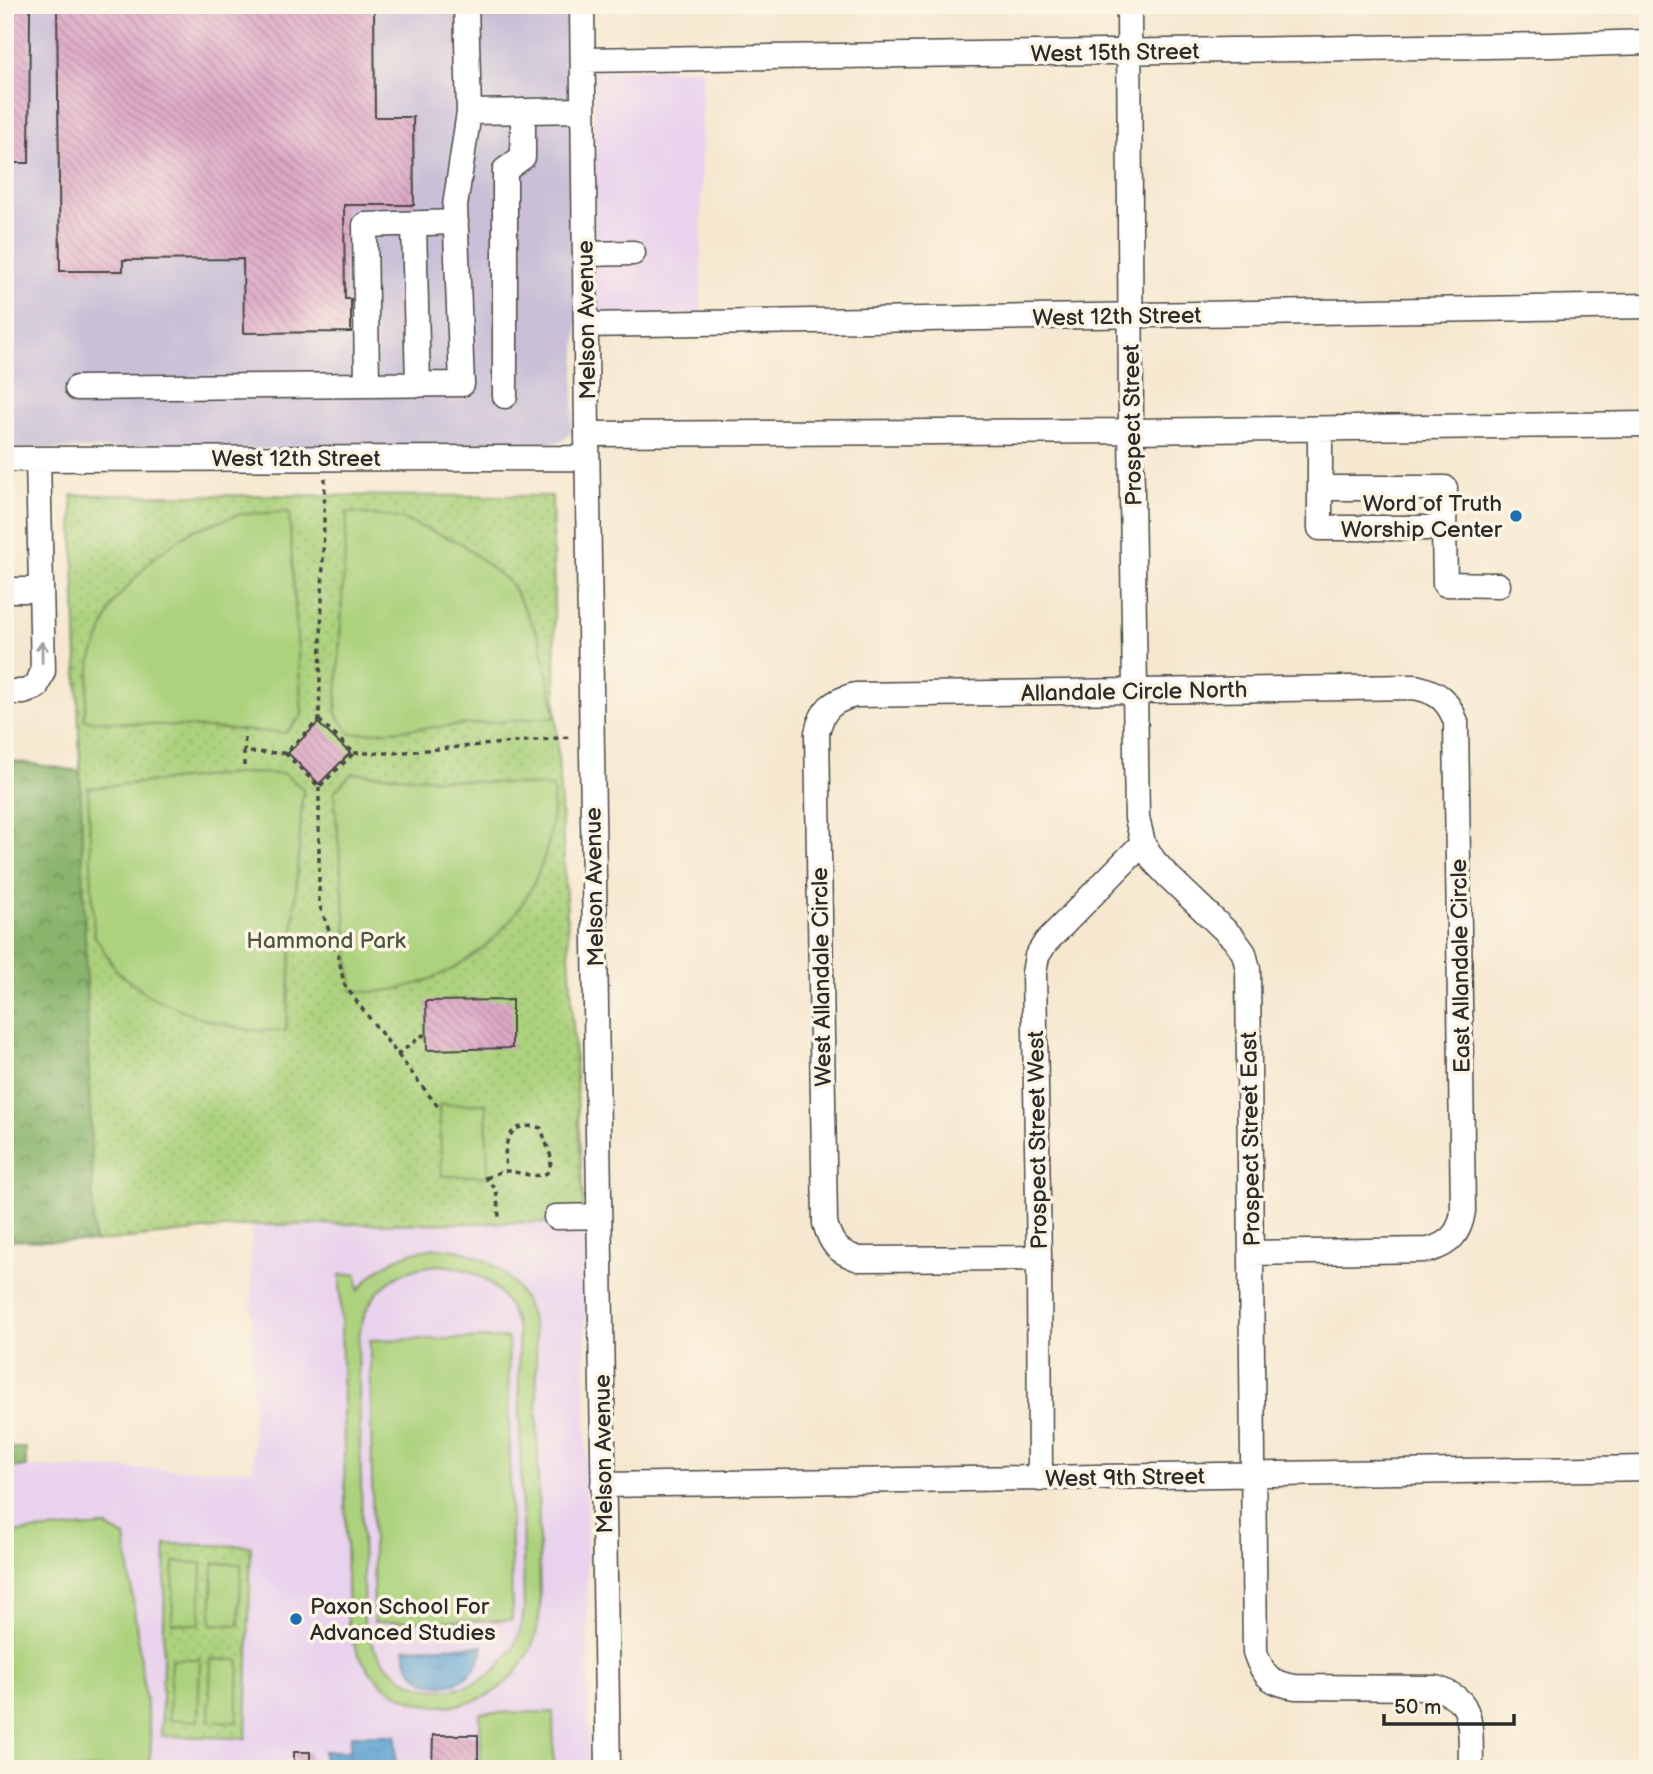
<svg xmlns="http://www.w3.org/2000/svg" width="1653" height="1774" viewBox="0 0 1653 1774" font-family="'Balsamiq Sans',sans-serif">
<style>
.built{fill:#e9d2ed}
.industrial{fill:#c9bfd7}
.forest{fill:url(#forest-crowns);stroke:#5a704c;stroke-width:2}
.park{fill:url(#park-dots);stroke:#6c7e54;stroke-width:2}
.garden{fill:#acd27d;stroke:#6c7e54;stroke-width:2;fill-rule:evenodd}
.water{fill:url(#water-ripples);stroke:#44667e;stroke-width:2}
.building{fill:url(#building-back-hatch)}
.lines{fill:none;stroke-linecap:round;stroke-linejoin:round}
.minor-casing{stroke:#494744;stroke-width:27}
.path{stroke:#494744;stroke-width:3.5;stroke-dasharray:5 5;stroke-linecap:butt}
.minor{stroke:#fff;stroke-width:24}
.oneway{stroke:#a0a0a0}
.poi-dot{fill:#1f6fb2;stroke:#fcf5e5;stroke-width:2.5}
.labels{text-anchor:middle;stroke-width:7;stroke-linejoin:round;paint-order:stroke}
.street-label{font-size:23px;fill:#2b2b2b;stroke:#fcf5e5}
.poi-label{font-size:23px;fill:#2b2b2b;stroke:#fcf5e5;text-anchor:end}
.park-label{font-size:23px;fill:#4b5540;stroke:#fcf5e5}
</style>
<defs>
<pattern id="forest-crowns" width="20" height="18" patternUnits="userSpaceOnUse" patternTransform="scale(1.75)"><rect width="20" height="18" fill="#89b46c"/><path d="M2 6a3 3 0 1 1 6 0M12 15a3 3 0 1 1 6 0" fill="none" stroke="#709359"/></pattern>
<pattern id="park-dots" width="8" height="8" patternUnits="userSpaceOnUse" patternTransform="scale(1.75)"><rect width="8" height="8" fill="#acd27d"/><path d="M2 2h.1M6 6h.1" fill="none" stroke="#94b46c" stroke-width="1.8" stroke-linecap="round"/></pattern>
<pattern id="water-ripples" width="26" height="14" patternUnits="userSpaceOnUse" patternTransform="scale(1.75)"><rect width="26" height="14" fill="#5da2d2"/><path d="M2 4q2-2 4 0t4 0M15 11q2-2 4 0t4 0" fill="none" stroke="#4d84ab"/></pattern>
<pattern id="building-back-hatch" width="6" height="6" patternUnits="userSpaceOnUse" patternTransform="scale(1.75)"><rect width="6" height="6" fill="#dda7c6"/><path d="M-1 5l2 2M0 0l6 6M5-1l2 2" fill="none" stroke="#b388a1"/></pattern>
</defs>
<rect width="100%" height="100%" fill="#fcf5e5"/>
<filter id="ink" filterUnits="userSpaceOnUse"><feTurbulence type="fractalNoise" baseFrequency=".0143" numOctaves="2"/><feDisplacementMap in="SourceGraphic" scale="14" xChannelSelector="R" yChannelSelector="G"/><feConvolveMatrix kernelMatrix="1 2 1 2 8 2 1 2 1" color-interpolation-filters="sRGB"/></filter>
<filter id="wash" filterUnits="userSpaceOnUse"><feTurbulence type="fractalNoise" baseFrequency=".00686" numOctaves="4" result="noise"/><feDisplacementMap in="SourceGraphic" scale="28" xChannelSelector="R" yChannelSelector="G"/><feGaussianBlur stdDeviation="1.57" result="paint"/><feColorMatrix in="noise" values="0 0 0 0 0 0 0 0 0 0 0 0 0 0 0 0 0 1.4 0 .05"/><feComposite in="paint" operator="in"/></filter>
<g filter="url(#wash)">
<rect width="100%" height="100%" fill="#f6e8d0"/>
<path class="built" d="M702 69 701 313 593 316 594 70Z
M584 1222 589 1769H5V1467L253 1470 251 1225Z"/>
<path class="industrial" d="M5 5H573L577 331 572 431 563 441 515 449H5Z"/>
<path class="forest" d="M5 760 80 771 94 1242 5 1240Z
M5 1448H26V1467H5Z"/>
<path class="park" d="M72 495 552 496 556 718 584 1222 251 1225 94 1242Z
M166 1544 251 1546 246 1738 161 1736Z"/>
<path class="garden" d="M289 512 302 715 286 733 84 720 91 661 113 603 153 558 191 531 241 514Z
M347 512 399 518 461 543 511 584 540 639 556 717 351 734 336 714Z
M244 773 285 774 303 789 286 1031 248 1030 203 1019 149 996 117 971 94 935 88 788Z
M352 773 553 787C559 888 485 978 384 991 374 993 362 991 352 991L334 792Z
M486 1104 488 1176H442L439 1105Z
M437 1248C494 1251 531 1287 536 1343L540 1608C533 1728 377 1742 348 1626L340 1275 357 1274 358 1291C379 1264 404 1251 437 1248ZM438 1265C481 1268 507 1289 518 1331L524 1608C516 1708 390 1719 364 1623L358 1346C361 1298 390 1269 438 1265Z
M508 1338 512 1620 374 1622 370 1340Z
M105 1526 125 1537 151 1742 149 1769H5V1533Z
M174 1562 202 1563 200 1624 172 1623Z
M213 1563 241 1564 239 1625 211 1624Z
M171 1659H200L198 1721 169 1720Z
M211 1659 239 1660 237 1722 209 1721Z
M553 1712 554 1769H481L480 1713Z"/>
<path class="water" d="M483 1646C477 1697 408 1699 404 1648Z
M351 1735H396V1769H323L324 1751H350Z"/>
<g id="blocks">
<path class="building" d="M57 5H374L375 117H413L414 205H344L345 299H351V332L244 333 243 259 123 260V271H60Z
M5 8H30L29 163H5Z
M318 723 350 753 319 784 288 753Z
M512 1000V1048L427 1050 426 1001Z
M433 1735H478V1768L441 1769 432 1767Z
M294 1752H310V1769H294Z"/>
</g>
</g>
<g filter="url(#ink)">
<use href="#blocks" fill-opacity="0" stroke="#494744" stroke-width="2"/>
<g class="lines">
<g class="minor-casing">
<path id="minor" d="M466 5 469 112 583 110
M582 5 587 434 608 1769
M1129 5 1131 431 1137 818 1143 843 1154 861 1169 877 1234 939 1244 953 1248 969 1255 1652C1263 1676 1270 1683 1295 1687L1436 1688C1445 1691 1454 1695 1461 1702 1474 1717 1470 1750 1471 1769
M583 60 1553 45 1648 42
M414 224 418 385
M585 254 633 253
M586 325 1648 306
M367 385 365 225 456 222
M77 388 462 384 455 206 469 112
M505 396V170L523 157V111
M1320 429V528H1444L1445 488H1321
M587 434 1131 431 1648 424
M5 459 587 458
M1444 528 1445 584 1498 585
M5 590H41
M5 692H24L36 687 43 671 38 459
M556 1217 599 1216
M1039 1258 859 1259C837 1252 831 1244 825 1223L817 733C822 709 832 701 855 695L1415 687C1438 692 1448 700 1456 722L1463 1211C1460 1233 1450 1244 1429 1250L1251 1253
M1040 1479 1039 1258 1034 973 1037 956 1046 942 1143 843
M603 1485 1648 1468"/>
</g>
<path class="path" d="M319 720 354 753 319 787 285 753 319 720 325 478
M245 738 244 752 285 753
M354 753H394L570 737
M244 766V752
M319 787V904L338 954 344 984 354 998 439 1108
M397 1055 423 1035 427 1037
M485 1176 487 1180 496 1189 499 1217
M486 1178C492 1176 501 1170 508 1171 521 1172 534 1179 547 1173L552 1160 541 1128C507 1119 503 1144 506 1170"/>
<use href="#minor" class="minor"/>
</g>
<defs><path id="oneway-shaft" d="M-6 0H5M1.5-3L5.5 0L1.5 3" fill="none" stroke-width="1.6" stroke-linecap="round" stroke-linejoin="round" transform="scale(1.75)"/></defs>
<use class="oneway" href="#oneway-shaft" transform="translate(42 652) rotate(-91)"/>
</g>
<g class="poi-dot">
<circle cx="1516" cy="516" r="7"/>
<circle cx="296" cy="1619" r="7"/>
</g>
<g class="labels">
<g class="street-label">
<text transform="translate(1115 52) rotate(-1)" y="8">West 15th Street</text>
<text transform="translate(1117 316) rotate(-1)" y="8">West 12th Street</text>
<text transform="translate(586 320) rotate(-91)" y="8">Melson Avenue</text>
<text transform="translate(1132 425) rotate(-91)" y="8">Prospect Street</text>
<text x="296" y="466">West 12th Street</text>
<text transform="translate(1134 691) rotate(-1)" y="8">Allandale Circle North</text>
<text transform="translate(594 887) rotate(-91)" y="8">Melson Avenue</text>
<text transform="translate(1460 966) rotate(-91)" y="8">East Allandale Circle</text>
<text transform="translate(821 977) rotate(-91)" y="8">West Allandale Circle</text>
<text transform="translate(1250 1139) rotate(-91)" y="8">Prospect Street East</text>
<text transform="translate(1037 1140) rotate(-91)" y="8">Prospect Street West</text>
<text transform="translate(603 1454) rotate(-91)" y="8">Melson Avenue</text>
<text transform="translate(1125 1477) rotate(-1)" y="8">West 9th Street</text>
</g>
<g class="poi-label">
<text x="1502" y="511">Word of Truth<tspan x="1502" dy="26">Worship Center</tspan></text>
<text x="310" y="1614" text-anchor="start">Paxon School For<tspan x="310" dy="26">Advanced Studies</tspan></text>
</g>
<g class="park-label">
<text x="326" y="948">Hammond Park</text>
</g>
</g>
<rect width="1653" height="1774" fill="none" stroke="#fcf5e5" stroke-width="28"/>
<path d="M1384 1714v10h130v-10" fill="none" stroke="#2b2b2b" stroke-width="3.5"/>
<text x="1394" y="1714" font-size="21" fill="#2b2b2b" stroke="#fcf5e5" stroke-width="5" paint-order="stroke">50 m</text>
</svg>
